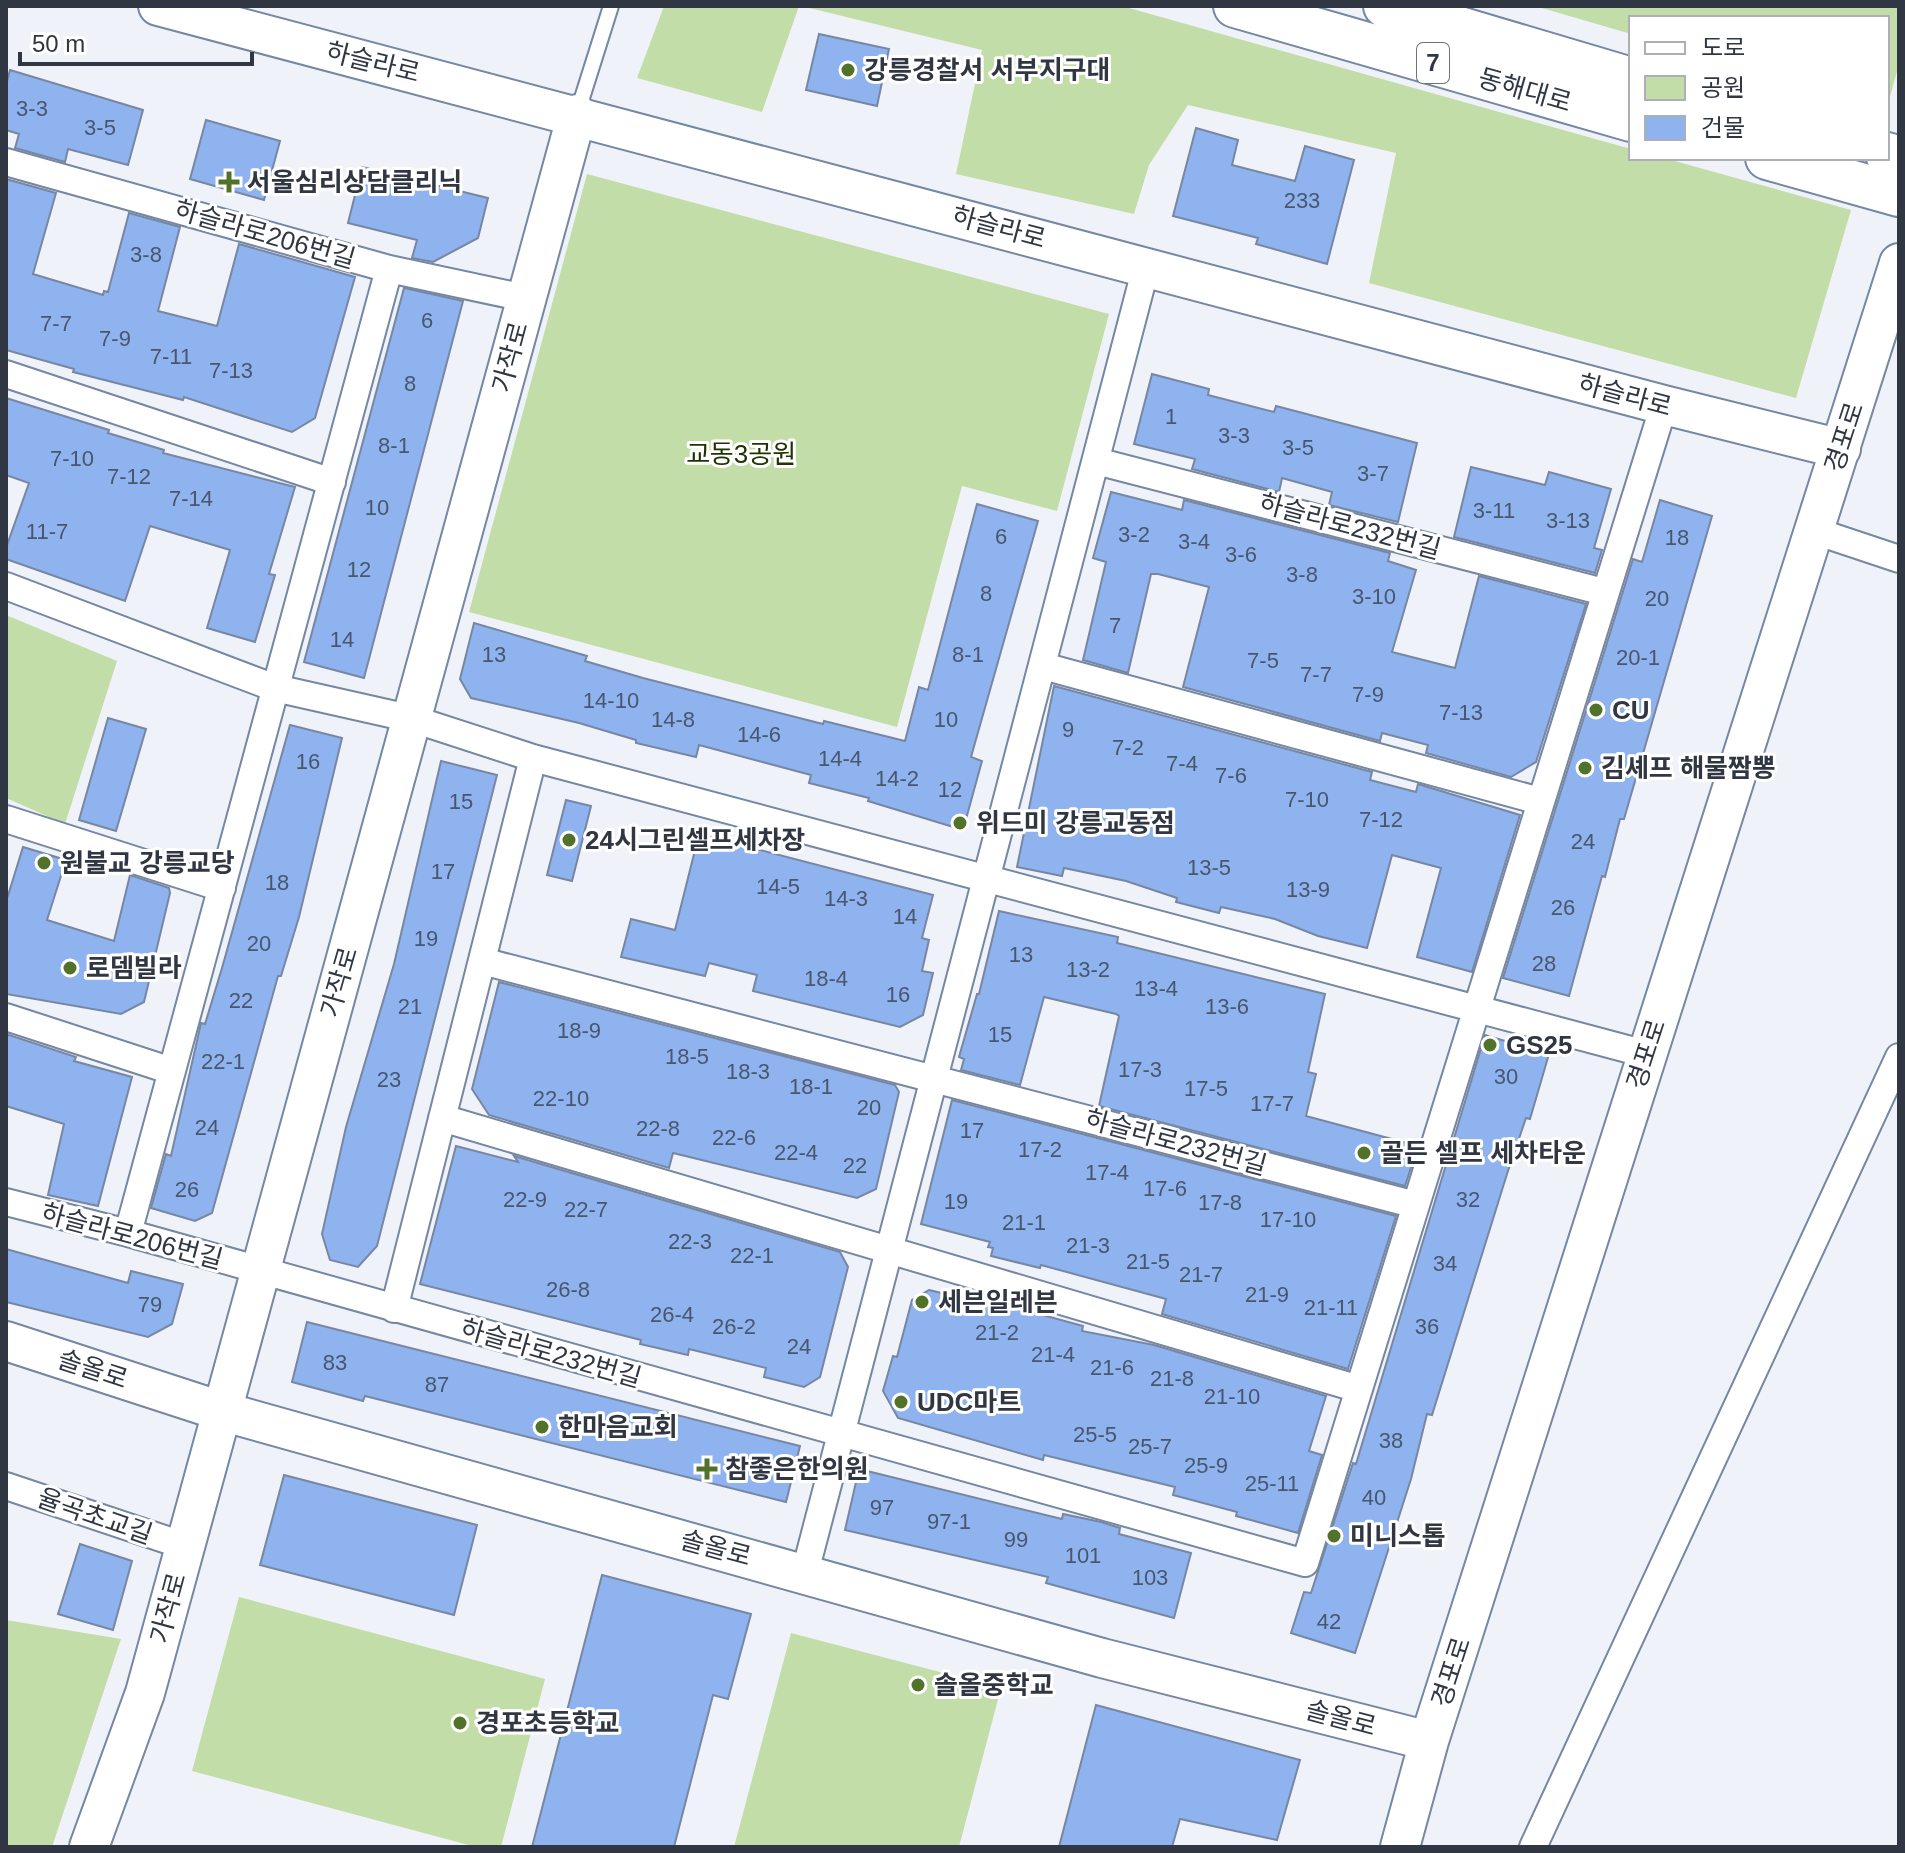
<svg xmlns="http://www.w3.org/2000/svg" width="1905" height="1853" viewBox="0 0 1905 1853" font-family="Helvetica,'Noto Sans KR',sans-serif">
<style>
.green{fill:#c3dda9}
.building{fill:#8fb3ef;stroke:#7787a3;stroke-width:2}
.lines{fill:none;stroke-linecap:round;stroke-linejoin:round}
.lane-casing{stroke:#7687a2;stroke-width:18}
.street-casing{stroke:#7687a2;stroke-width:30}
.secondary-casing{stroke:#7687a2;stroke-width:42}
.primary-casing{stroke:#7687a2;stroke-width:46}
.lane{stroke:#fff;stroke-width:14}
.street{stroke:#fff;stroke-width:26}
.secondary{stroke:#fff;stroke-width:38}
.primary{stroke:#fff;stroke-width:42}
.poi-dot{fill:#527229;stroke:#fff;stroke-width:3}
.labels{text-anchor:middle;stroke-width:6;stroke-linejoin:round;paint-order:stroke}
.number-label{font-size:22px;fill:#48566e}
.shield{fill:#fff;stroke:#6e737b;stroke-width:2}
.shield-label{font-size:24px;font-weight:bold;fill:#303743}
.street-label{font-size:26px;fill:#303743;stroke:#fff}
.poi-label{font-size:26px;font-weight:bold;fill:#303743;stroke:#fff;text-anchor:start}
.park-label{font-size:26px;fill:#203303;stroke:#fff}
</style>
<rect width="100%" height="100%" fill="#eff3f9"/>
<path class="green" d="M664 6H799L762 112 637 78Z
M801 6H1122L1631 149V158H1664L1851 210 1796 398 1369 283 1396 153 1188 105 1149 165 1134 214 956 174 982 50Z
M1535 6H1899V64L1887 108V18H1631V34Z
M587 174 1109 314 1057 511 962 486 897 727 469 612Z
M6 615 117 661 65 824 6 798Z
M239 1597 545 1679 501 1847H476L192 1771Z
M6 1620 121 1639 52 1847H6Z
M791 1633 1001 1688 959 1847H734Z"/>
<path class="building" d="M819 34 889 49 877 106 806 90Z
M10 70 143 110 128 165 68 149 65 162 15 148 19 134 6 130V85Z
M206 120 280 141 264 200 190 179Z
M1196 128 1238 140 1232 165 1295 181 1305 146 1354 160 1327 264 1256 244 1258 238 1173 216Z
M362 167 488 198 478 238 433 262 412 258 417 240 348 223Z
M6 179 56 193 33 274 103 295 104 291 108 292 129 213 180 227 158 311 217 326 239 244 355 277 315 418 292 432 184 397 183 400 73 372 74 369 6 350Z
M404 288 463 301 364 678 304 662Z
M1152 374 1209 389 1208 395 1274 412 1276 406 1417 443 1398 522 1329 505 1332 492 1282 478 1279 492 1192 469 1195 459 1134 444Z
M6 398 109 430 108 433 164 450 163 453 295 487 269 574 275 575 255 642 207 628 230 550 150 526 125 601 6 559V548L29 483 6 475Z
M1471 467 1545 485 1549 472 1611 489 1594 548 1602 550 1595 573 1454 537Z
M1111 492 1182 510 1184 500 1390 553 1388 561 1416 570 1392 652 1455 668 1479 576 1586 604 1536 762 1511 777 1426 753 1428 745 1382 733 1380 741 1183 687 1209 587 1158 574H1151L1128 673 1083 660 1106 562 1093 558Z
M1660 500 1712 516 1624 819H1620L1605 877 1602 876 1569 996 1503 978 1633 559 1642 562Z
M977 504 1038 521 971 757 982 761 963 830 868 801 869 798 809 783 811 775 699 745 696 757 636 743V740L579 723 471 698 460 679 474 623 587 656 585 661 643 678 823 724 824 721 905 741 919 687 928 690Z
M1054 686 1372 772 1370 780 1416 792 1418 784 1520 815 1472 972 1417 957 1441 868 1392 855 1367 948 1318 936 1275 919 1221 907 1219 913 1176 902 1177 898 1126 881 1064 868 1062 876 1017 867Z
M108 718 146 729 116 831 79 820Z
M290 725 342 738 299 917 281 976H278L212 1213 195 1221 151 1208 166 1154 171 1156 201 1023 205 1024 222 968Z
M441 761 497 775 377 1246 358 1267 330 1260 322 1234 346 1127 394 964Z
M566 800 591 806 572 881 547 875Z
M699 834 933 895 922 938 929 940 922 971 933 973 923 1015 900 1027 753 991 757 975 709 963 705 976 621 957 631 919 675 930Z
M23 847 66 860 47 920 114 941 130 875 169 888 170 893 144 1002 121 1014 6 994V902Z
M999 911 1118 937 1117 943 1325 994 1308 1072 1316 1074 1306 1116 1418 1146 1405 1186 1099 1106 1119 1016 1116 1014 1044 997 1020 1085 961 1070 964 1059 959 1057 977 994H979Z
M499 982 895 1085 899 1092 876 1189 857 1198 673 1153 669 1168 489 1115 472 1089Z
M6 1034 76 1057 74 1061 132 1077 98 1206 48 1195 64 1124 6 1106Z
M1485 1035 1549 1054 1530 1119 1526 1118 1507 1174 1432 1415 1427 1414 1411 1479 1355 1653 1291 1633 1304 1592 1311 1593 1353 1463 1356 1464Z
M952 1100 1396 1216 1348 1369 1162 1314 1166 1299 1041 1265 1040 1268 991 1256 993 1248 988 1247 990 1242 921 1224Z
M456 1146 518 1162 514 1156 840 1252 848 1267 820 1377 804 1387 764 1377 766 1368 689 1349 688 1355 640 1344 641 1340 420 1284Z
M6 1249 128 1283 131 1271 183 1284 172 1324 148 1337 6 1302Z
M929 1290 979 1302 980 1298 1083 1326 1082 1331 1154 1345 1326 1396 1309 1451 1322 1455 1298 1533 1236 1516 1237 1512 1173 1495 1175 1487 1044 1455 1043 1460 898 1418 883 1391 893 1356 897 1357 912 1300Z
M307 1322 800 1446 786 1502 365 1396 363 1401 292 1382Z
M859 1469 1062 1519 1063 1514 1101 1522 1120 1528 1119 1534 1191 1553 1174 1618 1046 1583 1048 1577 845 1530Z
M284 1475 477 1525 454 1615 260 1565Z
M80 1544 132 1561 113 1630 58 1614Z
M602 1575 751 1614 728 1699 713 1695 674 1847H532Z
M1096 1705 1300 1760 1277 1840 1180 1819 1172 1847H1059Z"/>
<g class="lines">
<g class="lane-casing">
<path id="lane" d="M577 114 611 6"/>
</g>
<g class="street-casing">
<path id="street" d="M6 162 389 269 525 298
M6 374 332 482
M1096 461 1604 592
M1815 531 1899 559
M6 586 275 688 413 719 533 758 1646 1054
M1043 666 1540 801
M6 819 222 888
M482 961 1416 1205
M6 1017 172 1071
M442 1118 1359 1389
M6 1202 128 1233 1305 1563 1664 405
M128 1233 389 269
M394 1309 533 758
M6 1486 185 1546
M805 1572 1146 267
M1533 1847 1899 1057"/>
</g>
<g class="secondary-casing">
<path id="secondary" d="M158 6 1664 405 1841 449
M6 1341 221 1411 1102 1658 1429 1741
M89 1847 145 1693 577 114
M1400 1847 1429 1741 1899 263"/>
</g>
<g class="primary-casing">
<path id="primary" d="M1235 6 1631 120
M1385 6 1631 79
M1887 154 1899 158
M1767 158 1899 195"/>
</g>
<use href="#lane" class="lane"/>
<use href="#street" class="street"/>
<use href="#secondary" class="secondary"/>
<use href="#primary" class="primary"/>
</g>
<g class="poi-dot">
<circle cx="848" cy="70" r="8"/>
<path d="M225 170h8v8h8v8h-8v8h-8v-8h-8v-8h8z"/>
<circle cx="1596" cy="710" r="8"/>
<circle cx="1585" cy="768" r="8"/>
<circle cx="960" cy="823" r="8"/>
<circle cx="569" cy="840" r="8"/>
<circle cx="44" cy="863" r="8"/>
<circle cx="70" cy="968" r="8"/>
<circle cx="1490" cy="1045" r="8"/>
<circle cx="1364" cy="1153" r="8"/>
<circle cx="922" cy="1302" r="8"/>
<circle cx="901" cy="1402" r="8"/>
<circle cx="542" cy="1427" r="8"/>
<path d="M703 1457h8v8h8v8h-8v8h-8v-8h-8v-8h8z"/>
<circle cx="1334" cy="1536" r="8"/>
<circle cx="918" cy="1685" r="8"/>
<circle cx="460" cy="1723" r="8"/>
</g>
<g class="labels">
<g class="number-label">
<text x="32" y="116">3-3</text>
<text x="100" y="135">3-5</text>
<text x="1302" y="208">233</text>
<text x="146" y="262">3-8</text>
<text x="427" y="328">6</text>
<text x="56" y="331">7-7</text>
<text x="115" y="346">7-9</text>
<text x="171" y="364">7-11</text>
<text x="231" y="378">7-13</text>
<text x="410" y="391">8</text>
<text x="1171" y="424">1</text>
<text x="1234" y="443">3-3</text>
<text x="394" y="453">8-1</text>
<text x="1298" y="455">3-5</text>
<text x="72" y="466">7-10</text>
<text x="1373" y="481">3-7</text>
<text x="129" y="484">7-12</text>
<text x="191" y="506">7-14</text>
<text x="377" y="515">10</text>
<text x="1494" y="518">3-11</text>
<text x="1568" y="528">3-13</text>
<text x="47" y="539">11-7</text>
<text x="1134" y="542">3-2</text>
<text x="1001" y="544">6</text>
<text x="1677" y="545">18</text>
<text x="1194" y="549">3-4</text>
<text x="1241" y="562">3-6</text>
<text x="359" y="577">12</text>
<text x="1302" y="582">3-8</text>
<text x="986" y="601">8</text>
<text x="1374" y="604">3-10</text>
<text x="1657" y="606">20</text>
<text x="1115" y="633">7</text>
<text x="342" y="647">14</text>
<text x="494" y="662">13</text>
<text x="968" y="662">8-1</text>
<text x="1638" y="665">20-1</text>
<text x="1263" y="668">7-5</text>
<text x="1316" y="682">7-7</text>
<text x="1368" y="702">7-9</text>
<text x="611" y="708">14-10</text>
<text x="1461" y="720">7-13</text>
<text x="673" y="727">14-8</text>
<text x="946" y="727">10</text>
<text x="1068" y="737">9</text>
<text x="759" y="742">14-6</text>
<text x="1128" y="755">7-2</text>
<text x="840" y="766">14-4</text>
<text x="308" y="769">16</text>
<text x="1182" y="771">7-4</text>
<text x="1231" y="783">7-6</text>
<text x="897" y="786">14-2</text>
<text x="950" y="797">12</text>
<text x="1307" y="807">7-10</text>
<text x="461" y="809">15</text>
<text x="1381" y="827">7-12</text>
<text x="1583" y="849">24</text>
<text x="1209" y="875">13-5</text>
<text x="443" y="879">17</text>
<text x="277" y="890">18</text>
<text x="778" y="894">14-5</text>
<text x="1308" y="897">13-9</text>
<text x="846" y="906">14-3</text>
<text x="1563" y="915">26</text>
<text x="905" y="924">14</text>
<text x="426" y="946">19</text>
<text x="259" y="951">20</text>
<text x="1021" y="962">13</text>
<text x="1544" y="971">28</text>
<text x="1088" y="977">13-2</text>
<text x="826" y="986">18-4</text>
<text x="1156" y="996">13-4</text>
<text x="898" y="1002">16</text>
<text x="241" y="1008">22</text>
<text x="410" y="1014">21</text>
<text x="1227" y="1014">13-6</text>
<text x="579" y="1038">18-9</text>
<text x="1000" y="1042">15</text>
<text x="687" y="1064">18-5</text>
<text x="223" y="1069">22-1</text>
<text x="1140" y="1077">17-3</text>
<text x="748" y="1079">18-3</text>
<text x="1506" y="1084">30</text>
<text x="389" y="1087">23</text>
<text x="811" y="1094">18-1</text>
<text x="1206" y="1096">17-5</text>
<text x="561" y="1106">22-10</text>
<text x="1272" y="1111">17-7</text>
<text x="869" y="1115">20</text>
<text x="207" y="1135">24</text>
<text x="658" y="1136">22-8</text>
<text x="972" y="1138">17</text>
<text x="734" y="1145">22-6</text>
<text x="1040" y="1157">17-2</text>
<text x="796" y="1160">22-4</text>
<text x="855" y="1173">22</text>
<text x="1107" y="1180">17-4</text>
<text x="1165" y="1196">17-6</text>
<text x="187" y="1197">26</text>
<text x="525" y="1207">22-9</text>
<text x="1468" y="1207">32</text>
<text x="956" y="1209">19</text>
<text x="1220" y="1210">17-8</text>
<text x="586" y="1217">22-7</text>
<text x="1288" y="1227">17-10</text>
<text x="1024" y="1230">21-1</text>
<text x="690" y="1249">22-3</text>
<text x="1088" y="1253">21-3</text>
<text x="752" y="1263">22-1</text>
<text x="1148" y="1269">21-5</text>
<text x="1445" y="1271">34</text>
<text x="1201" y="1282">21-7</text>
<text x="568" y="1297">26-8</text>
<text x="1267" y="1302">21-9</text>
<text x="150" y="1312">79</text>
<text x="1331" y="1315">21-11</text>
<text x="672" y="1322">26-4</text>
<text x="734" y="1334">26-2</text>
<text x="1427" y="1334">36</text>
<text x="997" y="1340">21-2</text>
<text x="799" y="1354">24</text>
<text x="1053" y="1362">21-4</text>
<text x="335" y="1370">83</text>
<text x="1112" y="1375">21-6</text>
<text x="1172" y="1386">21-8</text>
<text x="437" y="1392">87</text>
<text x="1232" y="1404">21-10</text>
<text x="1095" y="1442">25-5</text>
<text x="1391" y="1448">38</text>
<text x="1150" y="1454">25-7</text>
<text x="1206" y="1473">25-9</text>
<text x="1272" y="1491">25-11</text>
<text x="1374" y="1505">40</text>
<text x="882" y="1515">97</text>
<text x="949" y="1529">97-1</text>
<text x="1016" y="1547">99</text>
<text x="1083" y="1563">101</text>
<text x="1150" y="1585">103</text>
<text x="1329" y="1629">42</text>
</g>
<rect class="shield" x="1417" y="43" width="32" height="40" rx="6"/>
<g class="shield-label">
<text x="1433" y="71">7</text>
</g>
<g class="street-label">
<text transform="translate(373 62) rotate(14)" y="9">하슬라로</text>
<text transform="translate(1525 90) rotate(16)" y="9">동해대로</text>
<text transform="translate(999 227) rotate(15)" y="9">하슬라로</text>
<text transform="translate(265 234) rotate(16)" y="9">하슬라로206번길</text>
<text transform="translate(510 357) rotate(-75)" y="9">가작로</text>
<text transform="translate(1625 395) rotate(15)" y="9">하슬라로</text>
<text transform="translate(1844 437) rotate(-72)" y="9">경포로</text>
<text transform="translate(1350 526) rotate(15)" y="9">하슬라로232번길</text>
<text transform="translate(339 982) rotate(-74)" y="9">가작로</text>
<text transform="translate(1646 1054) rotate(-72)" y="9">경포로</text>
<text transform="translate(1176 1142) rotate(15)" y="9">하슬라로232번길</text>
<text transform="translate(132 1236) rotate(15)" y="9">하슬라로206번길</text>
<text transform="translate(551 1353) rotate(16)" y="9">하슬라로232번길</text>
<text transform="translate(93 1369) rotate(18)" y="9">솔올로</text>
<text transform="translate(95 1516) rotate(19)" y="9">율곡초교길</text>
<text transform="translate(716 1548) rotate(15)" y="9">솔올로</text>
<text transform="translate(168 1608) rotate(-75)" y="9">가작로</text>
<text transform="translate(1451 1672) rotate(-72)" y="9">경포로</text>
<text transform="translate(1341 1718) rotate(15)" y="9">솔올로</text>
</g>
<g class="poi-label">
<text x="864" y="79">강릉경찰서 서부지구대</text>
<text x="247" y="191">서울심리상담클리닉</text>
<text x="1612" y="719">CU</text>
<text x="1601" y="777">김셰프 해물짬뽕</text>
<text x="976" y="832">위드미 강릉교동점</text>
<text x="585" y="849">24시그린셀프세차장</text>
<text x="60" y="872">원불교 강릉교당</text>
<text x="86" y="977">로뎀빌라</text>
<text x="1506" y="1054">GS25</text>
<text x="1380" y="1162">골든 셀프 세차타운</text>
<text x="938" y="1311">세븐일레븐</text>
<text x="917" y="1411">UDC마트</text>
<text x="558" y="1436">한마음교회</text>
<text x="725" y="1478">참좋은한의원</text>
<text x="1350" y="1545">미니스톱</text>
<text x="934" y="1694">솔올중학교</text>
<text x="476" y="1732">경포초등학교</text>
</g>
<g class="park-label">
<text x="741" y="463">교동3공원</text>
</g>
</g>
<rect width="1905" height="1853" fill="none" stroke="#303743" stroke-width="16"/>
<rect x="1629" y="16" width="260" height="144" fill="#ffffff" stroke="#acafb4" stroke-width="2"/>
<rect x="1645" y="42" width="40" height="12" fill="#ffffff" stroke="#acafb4" stroke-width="2"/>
<text x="1701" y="56" font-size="24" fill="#303743">도로</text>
<rect x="1645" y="76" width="40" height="24" fill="#c3dda9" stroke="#acafb4" stroke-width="2"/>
<text x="1701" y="96" font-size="24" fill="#303743">공원</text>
<rect x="1645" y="116" width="40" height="24" fill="#8fb3ef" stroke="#acafb4" stroke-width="2"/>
<text x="1701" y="136" font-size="24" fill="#303743">건물</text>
<path d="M20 52v12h232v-12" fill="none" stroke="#303743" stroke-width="4"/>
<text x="32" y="52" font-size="24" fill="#303743" stroke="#ffffff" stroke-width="6" paint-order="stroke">50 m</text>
</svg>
